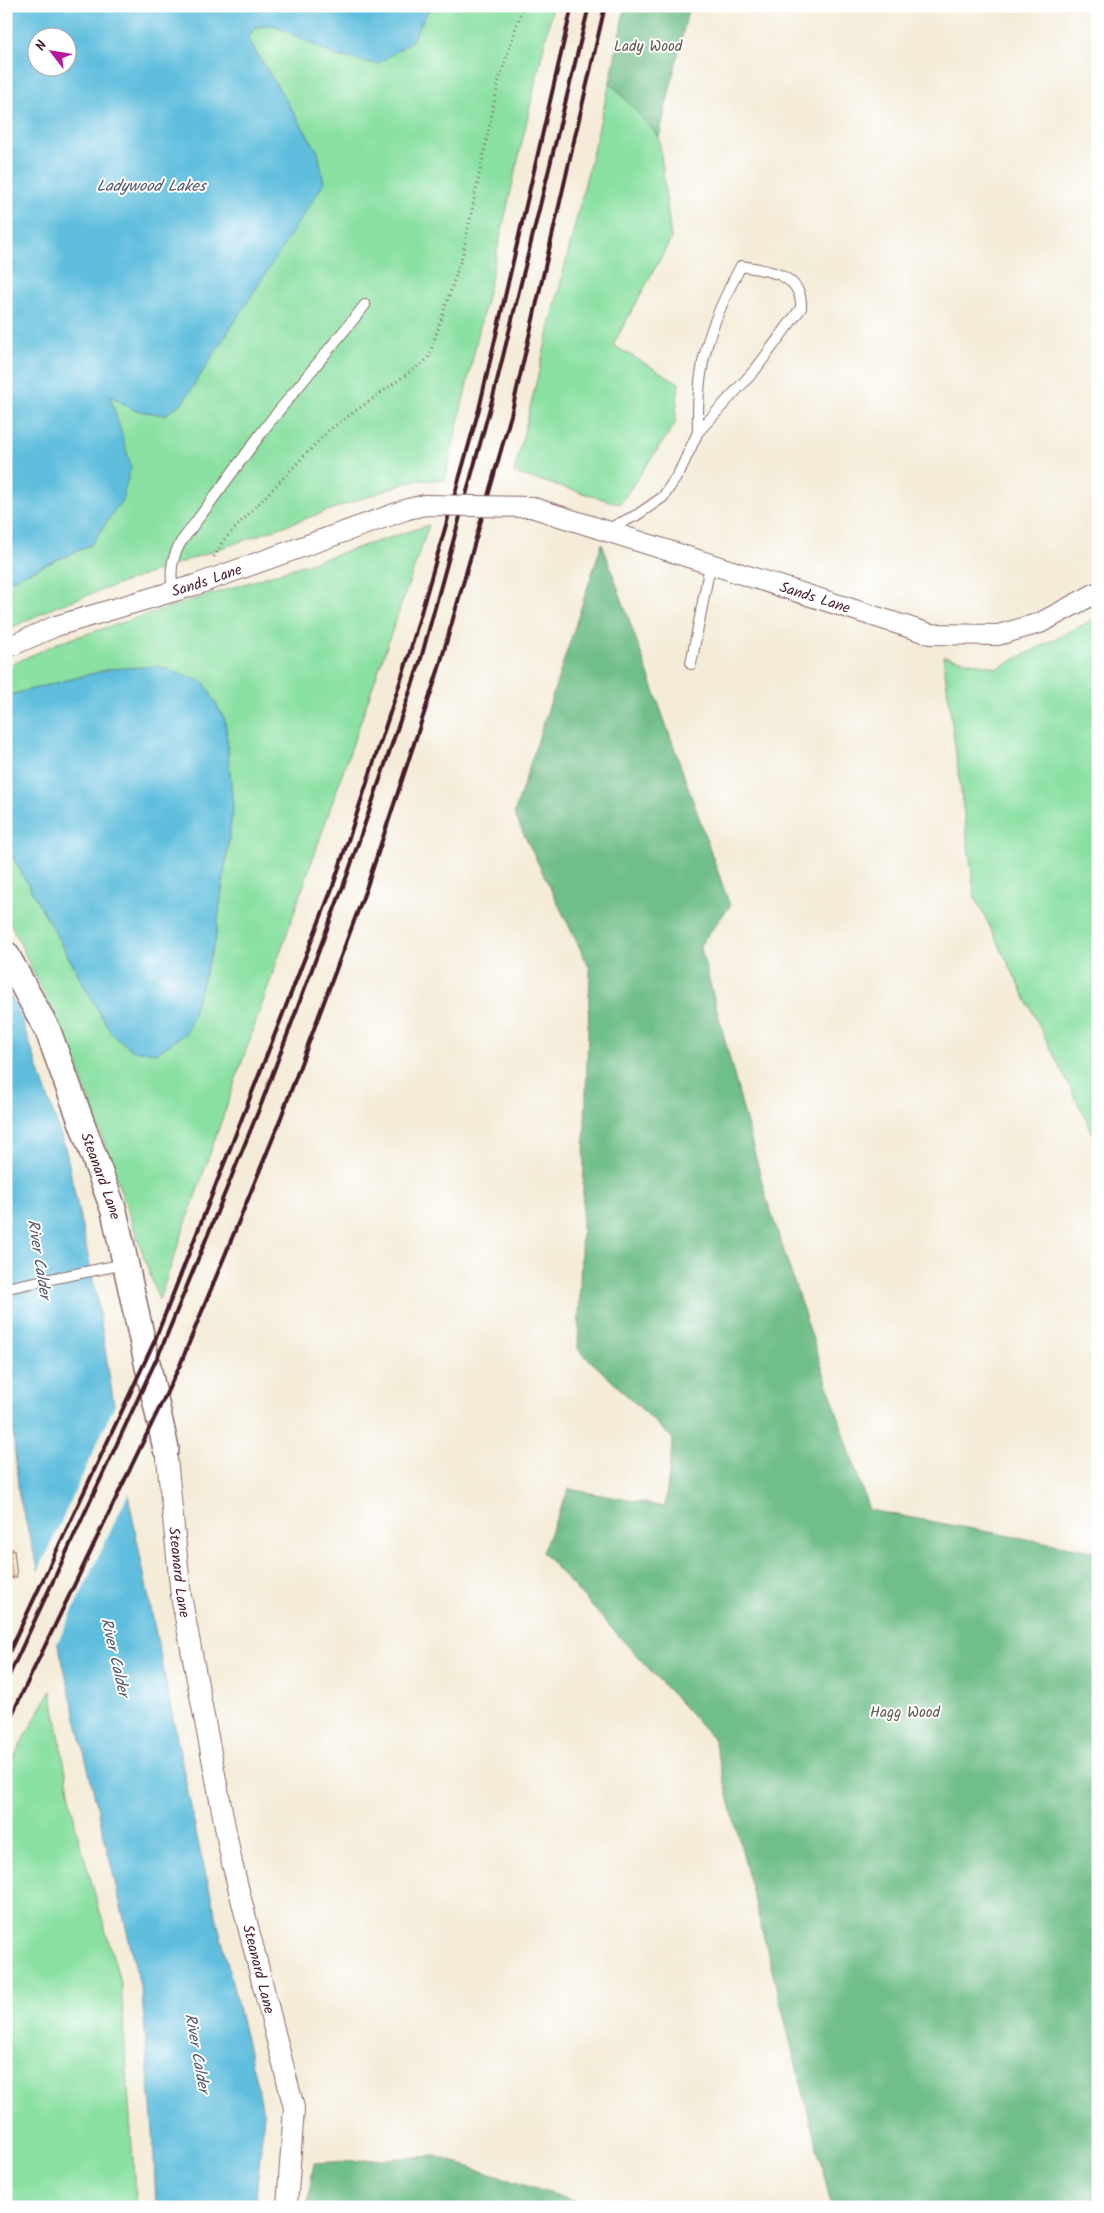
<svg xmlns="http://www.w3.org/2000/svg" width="1104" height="2213" viewBox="0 0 1104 2213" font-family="Kalam,sans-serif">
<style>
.green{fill:#8ae0a2;stroke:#6a8066}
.forest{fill:#6fbe88;stroke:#5c6e5a}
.water{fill:#5fbedd;stroke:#546e84;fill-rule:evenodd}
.pier{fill:#f4ecd8}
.building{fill:#d8a160}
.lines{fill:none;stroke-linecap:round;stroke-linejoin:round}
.service-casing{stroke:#866768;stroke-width:12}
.minor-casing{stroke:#866768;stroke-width:22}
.tertiary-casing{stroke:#866768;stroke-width:28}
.path{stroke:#866768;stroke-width:3;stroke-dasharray:1 4;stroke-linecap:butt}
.service{stroke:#fff;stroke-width:10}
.minor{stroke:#fff;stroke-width:20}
.tertiary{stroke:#fff;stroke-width:25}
.rail{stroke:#4a1f2b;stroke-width:4}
.minor-bridge-casing{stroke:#866768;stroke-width:22;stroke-linecap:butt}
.minor-bridge{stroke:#fff;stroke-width:20}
.labels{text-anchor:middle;stroke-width:4;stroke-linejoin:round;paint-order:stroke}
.park-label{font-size:15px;fill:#5d594f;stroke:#fff}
.street-label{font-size:15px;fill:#4a1f2b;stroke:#fff}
.water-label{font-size:16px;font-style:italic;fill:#515769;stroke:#fff}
</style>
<rect width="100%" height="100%" fill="#fff"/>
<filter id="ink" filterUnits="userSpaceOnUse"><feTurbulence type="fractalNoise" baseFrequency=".02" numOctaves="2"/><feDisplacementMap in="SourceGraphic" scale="10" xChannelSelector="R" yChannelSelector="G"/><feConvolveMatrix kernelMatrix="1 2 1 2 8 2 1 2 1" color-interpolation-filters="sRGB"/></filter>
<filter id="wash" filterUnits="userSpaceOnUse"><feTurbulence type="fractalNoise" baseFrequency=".0096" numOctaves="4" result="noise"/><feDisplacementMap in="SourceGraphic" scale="20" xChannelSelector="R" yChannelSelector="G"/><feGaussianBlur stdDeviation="1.12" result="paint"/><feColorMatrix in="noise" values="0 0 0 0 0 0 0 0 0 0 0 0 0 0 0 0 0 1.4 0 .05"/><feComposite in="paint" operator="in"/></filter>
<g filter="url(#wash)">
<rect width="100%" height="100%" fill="#f4ecd8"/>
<path class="green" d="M427 6H553L445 480H415L57 606 6 630V582L91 545 110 395 134 410 318 152 248 39 255 27 274 25 337 56 428 11Z
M610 82 659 137 671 239 613 345 679 383 675 424 620 504 514 473Z
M429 525 159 1300 75 1060 6 914V845L111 1033 215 941 233 808 225 720 110 669 6 696V667L58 643Z
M1098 617V1143L975 897 943 656 998 668Z
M51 1690 76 1829 121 1984 136 2207H6V1771Z"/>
<path class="forest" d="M625 6H689L659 137 610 82Z
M602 543 730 906 700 945 766 1197 869 1510 1098 1552V2207H832L714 1740 542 1552 569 1489 665 1507 673 1439 578 1349 590 969 514 814Z
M435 2156 592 2207H307L314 2163Z"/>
<path class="water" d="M6 6H427L428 11 411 42 377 64 337 56 274 25 255 27 248 39 318 152 324 183 183 402 165 415 134 410 110 395 131 466 122 500 91 545 6 582ZM38 38H68V68H38Z
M157 666 204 682 225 720 233 808 215 941 187 1032 157 1053 132 1050 111 1033 6 845V696L110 669Z
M6 988 18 1009 66 1151 97 1299 130 1505 198 1842 264 2114 255 2207H156L153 2132 142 1995 62 1659 19 1496 6 1356Z"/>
<path class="pier" d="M116 1402 130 1490 56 1646 37 1574Z"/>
<g id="blocks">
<path class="building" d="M14 1550 17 1577 6 1578V1551Z"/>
</g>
</g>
<g filter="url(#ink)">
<use href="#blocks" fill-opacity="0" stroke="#866768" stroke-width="1"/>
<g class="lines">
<g class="service-casing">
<path id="service" d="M606 530 637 515 663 497 679 473 698 432 755 370 801 308C803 274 767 270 741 266 709 325 696 365 698 432
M173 592C170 572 171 559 181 542L268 424 365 305
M691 664 710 565
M6 1288 125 1264"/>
</g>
<g class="minor-casing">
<g id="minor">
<path id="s1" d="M531 507 930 634 998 635 1040 623 1098 592"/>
<path id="s2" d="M6 648 56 626 195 585 408 509"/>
<path id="s3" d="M166 1449 181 1596 232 1863 294 2108 287 2207"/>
</g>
</g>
<g class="tertiary-casing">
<g id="tertiary">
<path id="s4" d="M6 954 48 1031 114 1211 166 1449"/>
</g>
</g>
<path class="path" d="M214 557 223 541 329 430 428 359 463 253 499 80 523 6"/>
<use href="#service" class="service"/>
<use href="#minor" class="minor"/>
<use href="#tertiary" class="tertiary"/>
<path class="rail" d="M6 1659 155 1340 333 886 409 655 479 409 572 6
M6 1682 162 1347 262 1102 348 873 420 662 494 393 589 6
M6 1727 180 1365 277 1128 366 889 439 668 511 415 605 6"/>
<g class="minor-bridge-casing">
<path id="minor-bridge" d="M408 509 425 505 531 507"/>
</g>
<use href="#minor-bridge" class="minor-bridge"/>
</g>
</g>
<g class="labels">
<g class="park-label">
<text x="648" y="51">Lady Wood</text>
<text x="905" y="1717">Hagg Wood</text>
</g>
<g class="street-label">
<text dy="5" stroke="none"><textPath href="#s2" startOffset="212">Sands Lane</textPath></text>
<text dy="5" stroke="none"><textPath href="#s1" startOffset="298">Sands Lane</textPath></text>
<text dy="5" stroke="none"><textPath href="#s4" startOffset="242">Steanard Lane</textPath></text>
<text dy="5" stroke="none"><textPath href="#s3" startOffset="124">Steanard Lane</textPath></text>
<text dy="5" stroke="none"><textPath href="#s3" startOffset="529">Steanard Lane</textPath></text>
</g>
<g class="water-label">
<text x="151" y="191">Ladywood Lakes</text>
<text transform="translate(40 1259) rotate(81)" y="6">River Calder</text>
<text transform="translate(116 1657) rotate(77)" y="6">River Calder</text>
<text transform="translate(198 2053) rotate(80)" y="6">River Calder</text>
</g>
</g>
<rect width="1104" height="2213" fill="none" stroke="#fff" stroke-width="25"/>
<g transform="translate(52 52) rotate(301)"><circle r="24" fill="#ffffff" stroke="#b7a5aa"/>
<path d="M0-4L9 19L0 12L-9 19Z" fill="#b5179e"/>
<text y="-8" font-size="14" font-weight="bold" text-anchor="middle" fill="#4a1f2b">N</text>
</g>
</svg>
